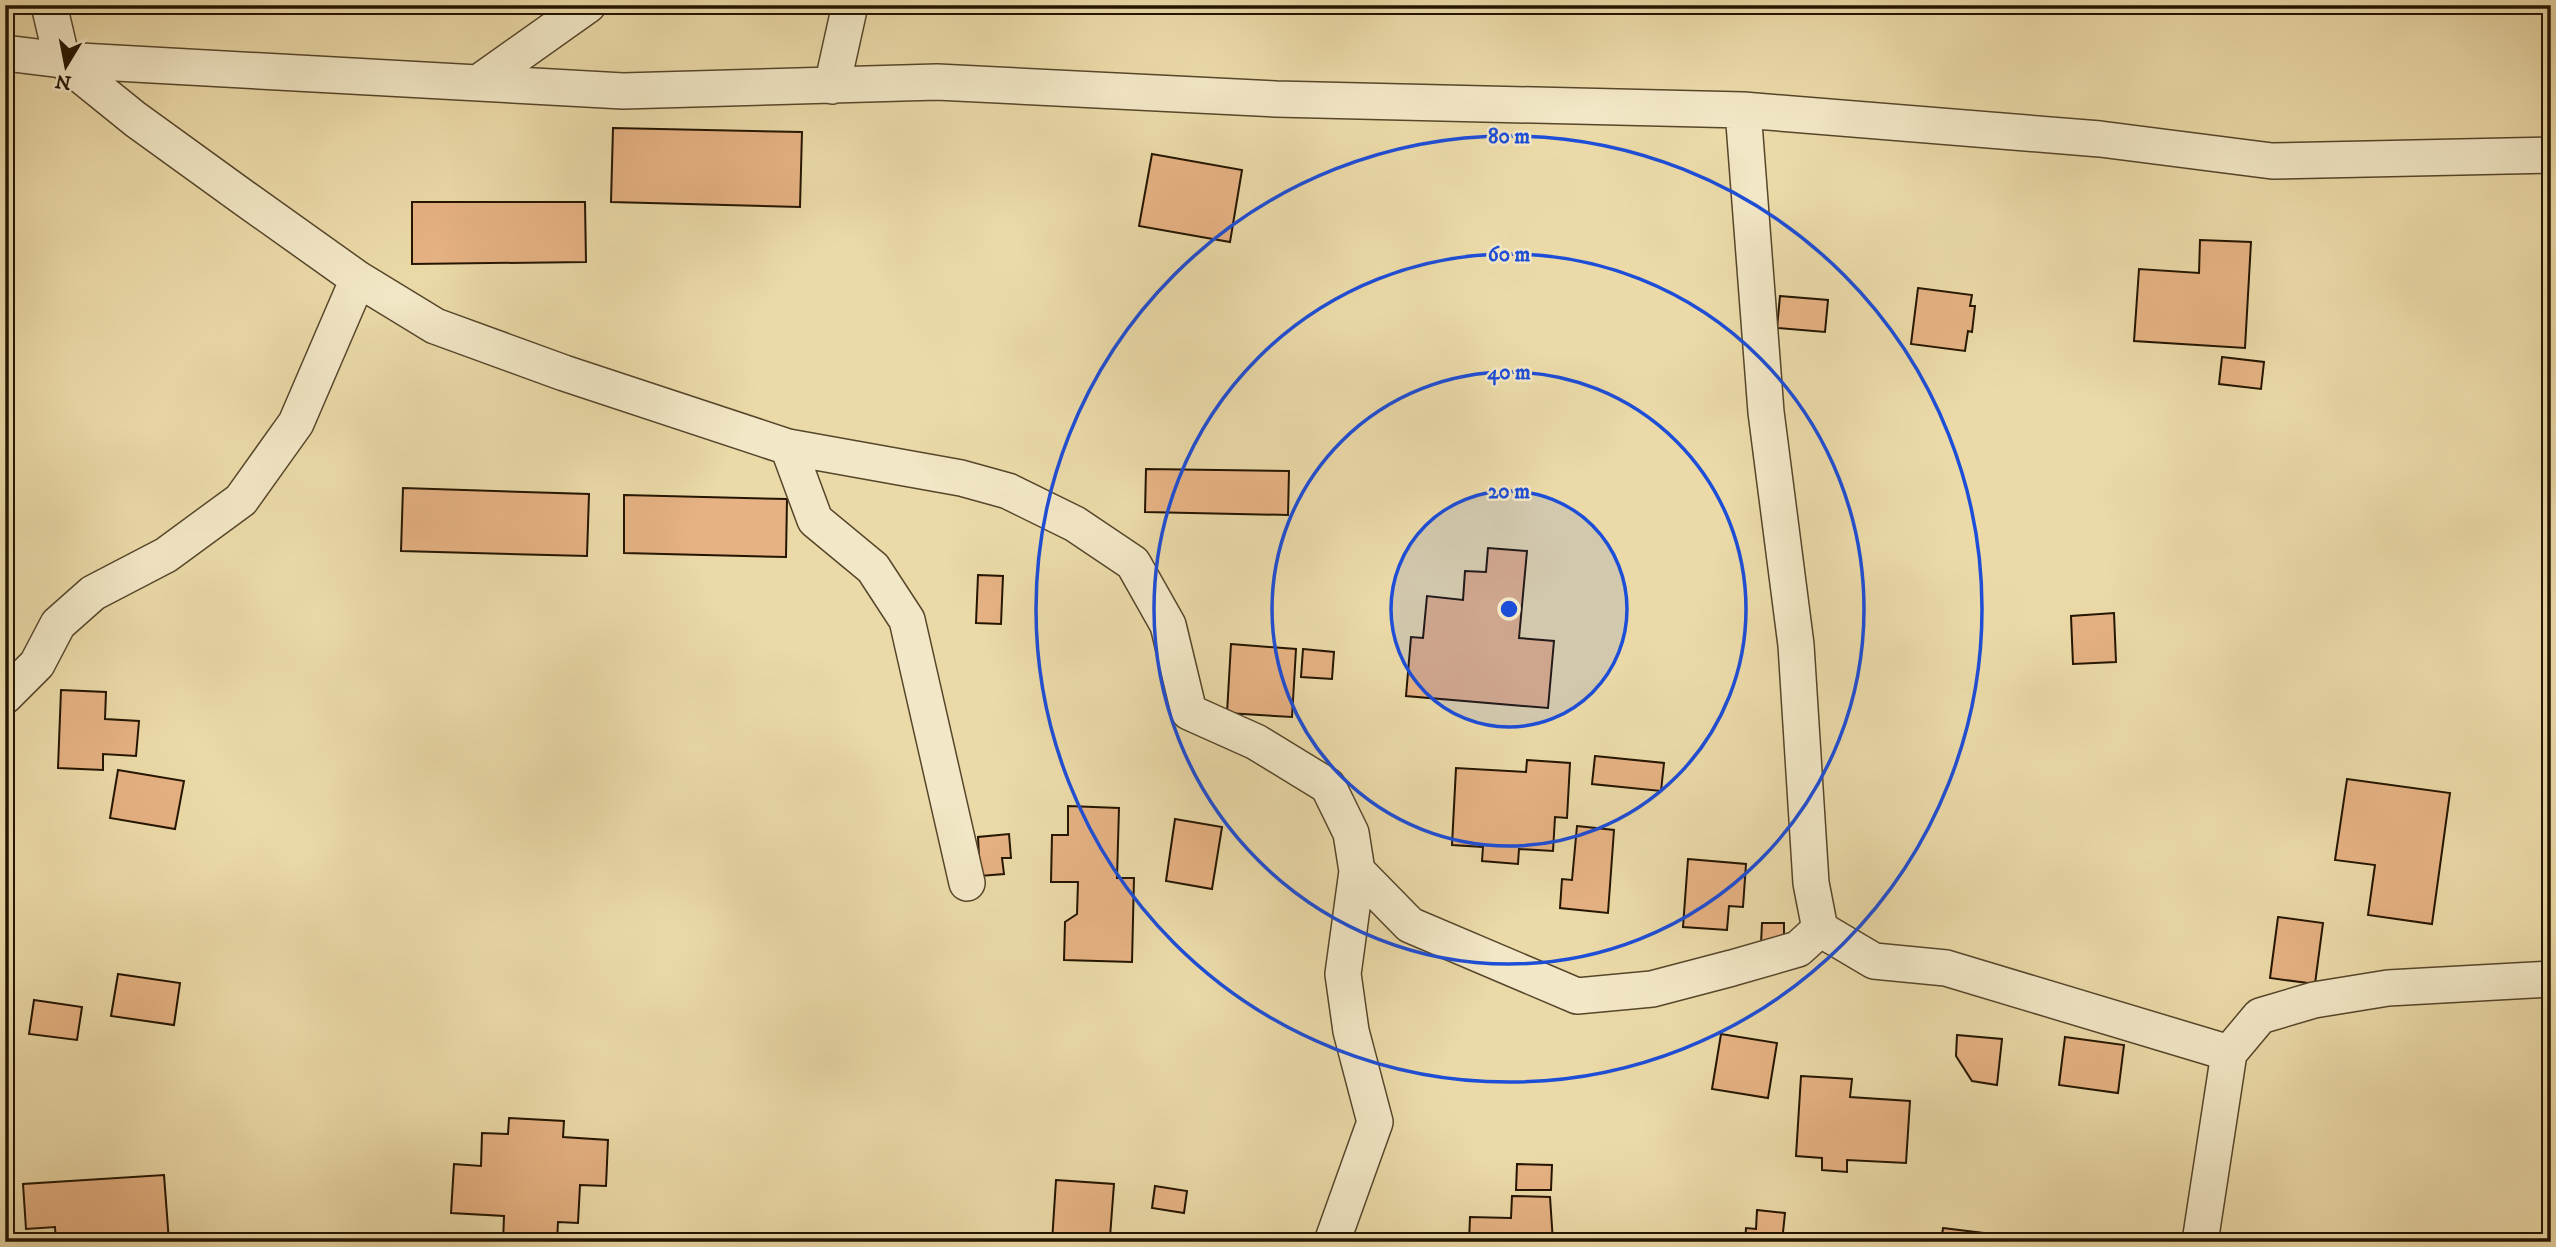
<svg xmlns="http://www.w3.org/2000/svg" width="2556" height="1247" viewBox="0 0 2556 1247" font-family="'IM FELL DW Pica',serif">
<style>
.building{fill:#e6b283;stroke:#241501;stroke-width:2}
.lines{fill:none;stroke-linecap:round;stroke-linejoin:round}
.minor-casing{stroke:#56462b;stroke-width:38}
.minor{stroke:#f2e7c6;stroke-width:35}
.ring{fill:none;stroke:#1d4ed8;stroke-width:3.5}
.centre{fill:#1d4ed8;stroke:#f2e7c6;stroke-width:3.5}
.ring-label{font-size:21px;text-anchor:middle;font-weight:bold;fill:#1d4ed8;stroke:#f2e7c6;stroke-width:5;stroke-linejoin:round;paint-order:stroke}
</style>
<rect width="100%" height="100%" fill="#ebdaa8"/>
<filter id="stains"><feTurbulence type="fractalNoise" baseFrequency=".00286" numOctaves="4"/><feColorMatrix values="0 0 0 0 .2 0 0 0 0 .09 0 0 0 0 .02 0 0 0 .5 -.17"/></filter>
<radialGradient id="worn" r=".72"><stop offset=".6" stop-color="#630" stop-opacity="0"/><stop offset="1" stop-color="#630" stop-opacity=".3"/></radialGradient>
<path class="building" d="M613 128 802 132 800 207 611 202Z
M1152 154 1242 170 1230 242 1139 226Z
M412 202H585L586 262 412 264Z
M2200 240 2251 242 2245 348 2134 341 2139 269 2199 273Z
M1918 288 1972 295 1970 306H1975L1972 332 1968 331 1965 351 1911 344Z
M1780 296 1828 300 1825 332 1777 328Z
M2222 357 2264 362 2261 389 2219 384Z
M1146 469 1289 471 1288 515 1145 512Z
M403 488 589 494 587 556 401 551Z
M624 495 787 499 786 557 624 553Z
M1488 548 1527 551 1519 638 1554 641 1548 708 1406 696 1411 637 1423 638 1427 596 1463 600 1465 571 1486 572Z
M978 575 1003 576 1001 624 976 623Z
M2114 613 2116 662 2073 664 2071 616Z
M1231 644 1296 649 1292 717 1227 713Z
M1303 649 1334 652 1332 679 1301 677Z
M61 690 106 692 105 719 139 721 136 756 103 754V770L58 768Z
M1595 756 1664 763 1661 791 1592 784Z
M1527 760 1570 763 1567 818 1555 817 1553 851 1519 849 1518 864 1482 861 1483 847 1452 845 1456 768 1526 772Z
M118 770 184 781 175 829 110 818Z
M2347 779 2450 793 2432 924 2368 915 2375 865 2335 860Z
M1068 806 1119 808 1117 878H1134L1132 962 1064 960 1065 922 1077 914 1078 882H1051L1052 835H1068Z
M1175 819 1222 827 1212 889 1166 881Z
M1577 826 1614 830 1608 913 1560 908 1562 879 1572 880Z
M1009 834 1011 858H1002L1004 874 980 876 978 837Z
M1688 859 1746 864 1743 907 1729 906 1727 930 1683 927Z
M2278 917 2323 923 2315 984 2270 978Z
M1762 923H1784V944H1761Z
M118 974 180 983 174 1025 111 1016Z
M34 1000 82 1007 77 1040 29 1034Z
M1721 1034 1777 1043 1768 1098 1712 1089Z
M1957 1035 2002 1039 1997 1085 1972 1081 1956 1056Z
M2065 1037 2124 1045 2118 1093 2059 1085Z
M1801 1076 1852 1079 1850 1097 1910 1101 1906 1163 1847 1160V1172L1822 1170V1158L1796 1156Z
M509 1118 564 1121 563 1137 608 1140 606 1186 580 1185 578 1223 558 1222 557 1242H503L504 1216 451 1213 454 1164 481 1166 482 1133 508 1134Z
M1517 1164 1552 1165 1551 1190H1516Z
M164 1175 169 1242H56L55 1227 26 1229 23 1184Z
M1056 1180 1114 1184 1110 1237 1136 1238V1242H1052Z
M1155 1186 1187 1191 1184 1213 1152 1208Z
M1512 1196 1550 1197 1553 1242H1469L1470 1217 1511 1218Z
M1757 1210 1785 1213 1782 1242H1745L1746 1228 1756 1229Z
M1943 1228 2032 1239V1242H1941Z"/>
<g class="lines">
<g class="minor-casing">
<path id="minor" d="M49 5 62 60 135 119 247 200 358 279 435 326 564 373 788 447 815 520 873 568 907 620 967 883
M5 53 62 60 623 91 937 82 1276 99 1743 110 2100 139 2272 161 2551 155
M478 83 588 5
M832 86 850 5
M1743 110 1766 412 1796 645 1811 883 1820 929 1874 961 1946 968 2229 1053
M788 447 961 478 1008 491 1075 524 1133 563 1168 625 1189 712 1256 742 1328 786 1351 833 1357 871 1343 974 1351 1031 1375 1122 1332 1242
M5 696 37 664 58 624 93 593 166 555 241 500 296 423 358 279
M1357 871 1410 925 1577 996 1652 989 1732 968 1798 949 1820 929
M2200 1242 2229 1053 2260 1016 2314 1000 2388 988 2551 979"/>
</g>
<use href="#minor" class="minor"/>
</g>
<circle cx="1509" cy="609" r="118" fill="#1d4ed8" fill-opacity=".12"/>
<g class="ring">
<circle cx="1509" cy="609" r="118"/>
<circle cx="1509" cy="609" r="237"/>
<circle cx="1509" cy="609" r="355"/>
<circle cx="1509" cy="609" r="473"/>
</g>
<circle cx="1509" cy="609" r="10" class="centre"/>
<g class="ring-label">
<text x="1509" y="143">80 m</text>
<text x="1509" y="261">60 m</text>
<text x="1509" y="379">40 m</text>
<text x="1509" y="498">20 m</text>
</g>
<rect width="2556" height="1247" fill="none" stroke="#ebdaa8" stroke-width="28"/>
<rect x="7" y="7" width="2542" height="1233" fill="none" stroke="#241501" stroke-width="3.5"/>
<rect x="14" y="14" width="2528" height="1219" fill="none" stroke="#241501" stroke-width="2"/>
<g transform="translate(66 66) rotate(190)" stroke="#f2e7c6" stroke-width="5" paint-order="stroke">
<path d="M0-5L12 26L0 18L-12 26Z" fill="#241501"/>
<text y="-10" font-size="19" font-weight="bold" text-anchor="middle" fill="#241501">N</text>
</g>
<rect width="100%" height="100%" filter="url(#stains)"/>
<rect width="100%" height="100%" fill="url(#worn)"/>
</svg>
